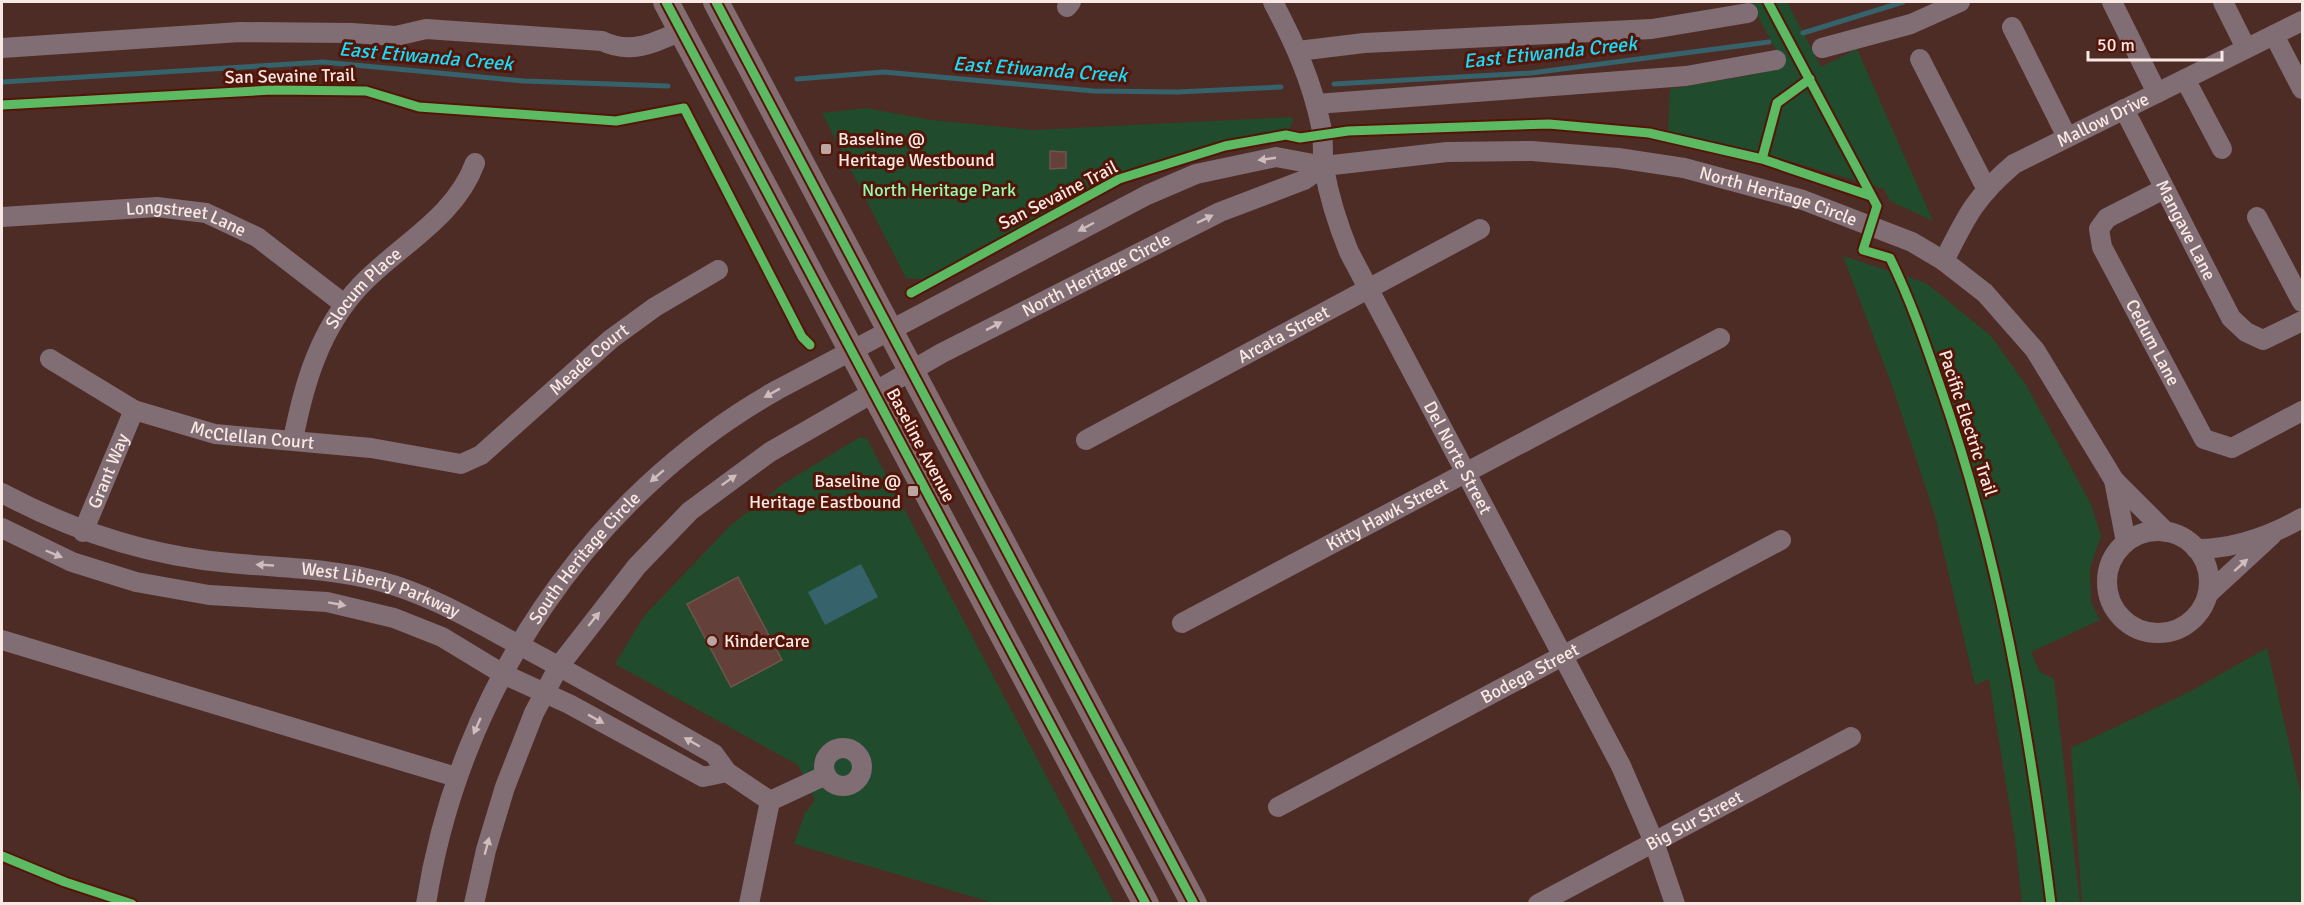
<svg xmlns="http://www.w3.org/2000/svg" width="2304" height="905" viewBox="0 0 2304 905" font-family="Signika,sans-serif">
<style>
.green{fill:#204b2c}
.water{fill:#35626b}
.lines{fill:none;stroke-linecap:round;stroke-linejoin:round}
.stream{stroke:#35626b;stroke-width:5}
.building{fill:#63413a;stroke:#70544f;stroke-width:1.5}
.minor{stroke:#816d74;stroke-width:20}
.major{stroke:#846c70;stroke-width:26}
.cycleway-casing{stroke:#541509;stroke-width:13}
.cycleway{stroke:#5cba63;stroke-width:9}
.oneway{fill:#cfbdbd}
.poi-dot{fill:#bda6a2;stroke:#541509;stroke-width:2}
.labels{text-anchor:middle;stroke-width:6;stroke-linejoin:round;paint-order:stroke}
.street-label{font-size:18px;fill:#f9e8e4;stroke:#541509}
.poi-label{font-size:18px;fill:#f9e8e4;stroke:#541509;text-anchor:start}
.park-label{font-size:18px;fill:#92fcb2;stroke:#541509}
.water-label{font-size:20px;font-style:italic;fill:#17ddfc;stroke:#541509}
</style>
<rect width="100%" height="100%" fill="#4e2c26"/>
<path class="green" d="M1750 2H1787L1821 67 1857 49 1933 221 1890 201 1884 189 1792 162 1668 134 1670 89 1757 74 1785 66Z
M866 108 931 120 1033 130 1292 117 1293 122 1287 132 1211 145 1138 167 967 254C949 270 930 283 906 278L822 113Z
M1843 256 1926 283 1991 336 2026 385 2091 504 2101 536 2090 568 2091 602 2100 620 2031 652 2040 672 2054 679 2080 903H2022L2015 839 1989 679 1975 685 1935 516 1893 388Z
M860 437 867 439 1114 903H994L794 844 805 813 815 800 798 765 615 664 644 616 730 526 783 484Z
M2267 648 2302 799V903H2082L2071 748 2189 692Z"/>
<path class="water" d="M861 564 878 597 825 625 808 592Z"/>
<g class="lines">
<path class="stream" d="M1803 33 1903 2
M797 79 884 72 1094 91 1177 92 1281 87
M2 82 323 62 524 81 668 86
M1334 84 1531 73 1769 42"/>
</g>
<path class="building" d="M1050 151 1066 152V168L1050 169Z
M738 577 782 660 731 687 687 604Z"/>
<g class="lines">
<g class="minor">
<path id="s1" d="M1273 2C1294 42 1312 81 1321 126 1324 140 1322 154 1324 168 1329 197 1338 225 1349 252L1621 766 1654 842 1675 904"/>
<path d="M2112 2 2157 93"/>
<path d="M2223 2 2246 48"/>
<path d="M1067 7 1071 2"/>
<path d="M2012 27 2067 137"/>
<path d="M2274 35 2302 89"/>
<path d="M2 48 240 32 352 33 396 36 426 29 602 41C631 55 654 43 681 31"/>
<path d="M1822 48 1911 24 1960 2"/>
<path d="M1298 51 1364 43 1652 29 1748 13"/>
<path d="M1920 59 1986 188"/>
<path d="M2185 79 2222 149"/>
<path d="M1316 104 1686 76 1776 60"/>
<path id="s2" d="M2124 109 2231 318 2246 332 2263 340 2302 321"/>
<path id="s3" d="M2164 189 2107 218 2099 229 2102 247 2204 439 2232 448 2302 411"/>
<path id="s4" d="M2 217 157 207 206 213 257 237 344 304"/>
<path d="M2257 217 2302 302"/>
<path id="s5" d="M1944 261C1966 217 1975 197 2014 164L2302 21"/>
<path id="s6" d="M50 359 134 410 215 434 371 448 461 464 481 455 611 339 655 307 718 270"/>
<path id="s7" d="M293 440C304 383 320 329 360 286 399 245 455 218 475 163"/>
<path id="s8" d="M1086 440 1480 229"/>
<path d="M2114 480 2126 542"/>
<path id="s9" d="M2 493C73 531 149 556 230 563 281 568 329 568 379 581 429 594 474 621 519 645 585 680 649 717 714 754L727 772 770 801"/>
<path d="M2 528 72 562 136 582 209 595 327 602 394 618 442 637 503 674 569 704 703 777 727 772"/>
<circle cx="2158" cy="582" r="51"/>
<path id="s10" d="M83 532 134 410"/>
<path d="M2196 549C2233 549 2270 536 2302 518"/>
<path d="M2208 594 2272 535"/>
<path id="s11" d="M1182 623 1720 338"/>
<path d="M2 640 456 777"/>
<circle cx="843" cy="767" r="19"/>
<path d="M770 801 826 775"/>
<path id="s12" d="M1278 807 1781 540"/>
<path id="s13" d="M426 904C459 691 589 496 777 390L1147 195 1196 174 1276 157 1324 166 1447 152 1532 151 1618 158 1684 168 1803 200 1912 242 1944 261 1985 293 2035 350 2114 480 2166 532"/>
<path id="s14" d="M474 904 486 850 505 787 534 713 559 666 637 566 690 511 770 452 942 353 1220 212 1304 180 1324 166"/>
<path d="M749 904 770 801"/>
<path id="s15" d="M1538 904 1851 737"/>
</g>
<path class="major" d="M666 2 1146 904
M716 2 1194 904"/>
<g class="cycleway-casing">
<path id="cycleway" d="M666 2 1146 904
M716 2 1194 904
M1768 2 1877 206 1863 250 1890 258C1911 301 1926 345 1941 389 1999 556 2029 729 2051 904
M2 105 272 90 366 91 419 107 616 121 684 108 802 337 810 345
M1762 159 1777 103 1810 79
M911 293 1119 179 1225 146 1286 135 1300 138 1348 131 1549 124 1649 133 1762 159 1871 196
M2 856 65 882 132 904"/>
</g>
<use href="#cycleway" class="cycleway"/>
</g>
<defs><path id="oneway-solid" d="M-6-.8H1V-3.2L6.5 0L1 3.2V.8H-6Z" transform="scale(1.5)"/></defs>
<g class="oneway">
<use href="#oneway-solid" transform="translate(1267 159) rotate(172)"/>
<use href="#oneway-solid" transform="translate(1205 219) rotate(-26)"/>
<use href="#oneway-solid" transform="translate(1086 227) rotate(152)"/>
<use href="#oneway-solid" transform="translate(994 326) rotate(-27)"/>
<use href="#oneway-solid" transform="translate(772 393) rotate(151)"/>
<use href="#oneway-solid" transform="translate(657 476) rotate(139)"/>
<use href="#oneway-solid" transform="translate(729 480) rotate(-35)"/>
<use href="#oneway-solid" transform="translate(54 554) rotate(23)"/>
<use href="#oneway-solid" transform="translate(265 565) rotate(-177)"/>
<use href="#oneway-solid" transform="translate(2241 565) rotate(-42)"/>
<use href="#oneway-solid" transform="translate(337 604) rotate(10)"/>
<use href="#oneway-solid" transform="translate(594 619) rotate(-51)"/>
<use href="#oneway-solid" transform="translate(596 719) rotate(29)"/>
<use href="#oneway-solid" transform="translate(477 726) rotate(114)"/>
<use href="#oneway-solid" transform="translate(692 742) rotate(-150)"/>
<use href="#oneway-solid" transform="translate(487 846) rotate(-75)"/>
</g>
<g class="poi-dot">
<rect x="820" y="143" width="12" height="12" rx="3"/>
<rect x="907" y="485" width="12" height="12" rx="3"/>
<circle cx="712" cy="641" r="6"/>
</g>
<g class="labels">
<g class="street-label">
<text transform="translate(290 76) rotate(-1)" y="6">San Sevaine Trail</text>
<text dy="6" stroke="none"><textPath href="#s5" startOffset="220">Mallow Drive</textPath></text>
<text transform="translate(1058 195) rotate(-27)" y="6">San Sevaine Trail</text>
<text dy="6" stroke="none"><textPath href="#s13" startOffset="1706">North Heritage Circle</textPath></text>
<text dy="6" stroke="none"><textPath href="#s4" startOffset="186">Longstreet Lane</textPath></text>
<text dy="6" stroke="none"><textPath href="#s2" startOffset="136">Mangave Lane</textPath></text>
<text dy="6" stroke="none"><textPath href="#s14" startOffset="928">North Heritage Circle</textPath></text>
<text dy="6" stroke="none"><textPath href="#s7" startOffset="171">Slocum Place</textPath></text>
<text dy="6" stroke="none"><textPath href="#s8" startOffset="224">Arcata Street</textPath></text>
<text dy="6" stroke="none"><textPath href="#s3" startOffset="204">Cedum Lane</textPath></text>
<text dy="6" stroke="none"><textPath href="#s6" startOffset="597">Meade Court</textPath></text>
<text transform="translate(1968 423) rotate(72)" y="6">Pacific Electric Trail</text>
<text dy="6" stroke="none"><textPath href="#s6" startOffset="220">McClellan Court</textPath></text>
<text transform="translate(921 445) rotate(62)" y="6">Baseline Avenue</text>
<text dy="6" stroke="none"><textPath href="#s1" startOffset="496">Del Norte Street</textPath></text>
<text dy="6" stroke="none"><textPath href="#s10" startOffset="66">Grant Way</textPath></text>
<text dy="6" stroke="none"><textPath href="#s11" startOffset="232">Kitty Hawk Street</textPath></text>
<text dy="6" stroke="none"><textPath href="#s13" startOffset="386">South Heritage Circle</textPath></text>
<text dy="6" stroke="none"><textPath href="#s9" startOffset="394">West Liberty Parkway</textPath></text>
<text dy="6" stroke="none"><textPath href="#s12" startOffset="285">Bodega Street</textPath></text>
<text dy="6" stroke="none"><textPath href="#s15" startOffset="177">Big Sur Street</textPath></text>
</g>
<g class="poi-label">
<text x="838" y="145">Baseline @<tspan x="838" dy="21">Heritage Westbound</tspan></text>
<text x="901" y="487" text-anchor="end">Baseline @<tspan x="901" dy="21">Heritage Eastbound</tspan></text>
<text x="724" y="647">KinderCare</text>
</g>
<g class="park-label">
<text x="939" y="196">North Heritage Park</text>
</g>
<g class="water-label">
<text transform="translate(1550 52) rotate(-6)" y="7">East Etiwanda Creek</text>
<text transform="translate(426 56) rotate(5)" y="7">East Etiwanda Creek</text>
<text transform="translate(1040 69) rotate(4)" y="7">East Etiwanda Creek</text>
</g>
</g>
<rect width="2304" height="905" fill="none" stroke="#f9e8e4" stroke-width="6"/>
<path d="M2088 51v9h134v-9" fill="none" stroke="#f9e8e4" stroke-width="3"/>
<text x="2097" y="51" font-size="18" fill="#f9e8e4" stroke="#541509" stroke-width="4.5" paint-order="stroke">50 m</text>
</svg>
